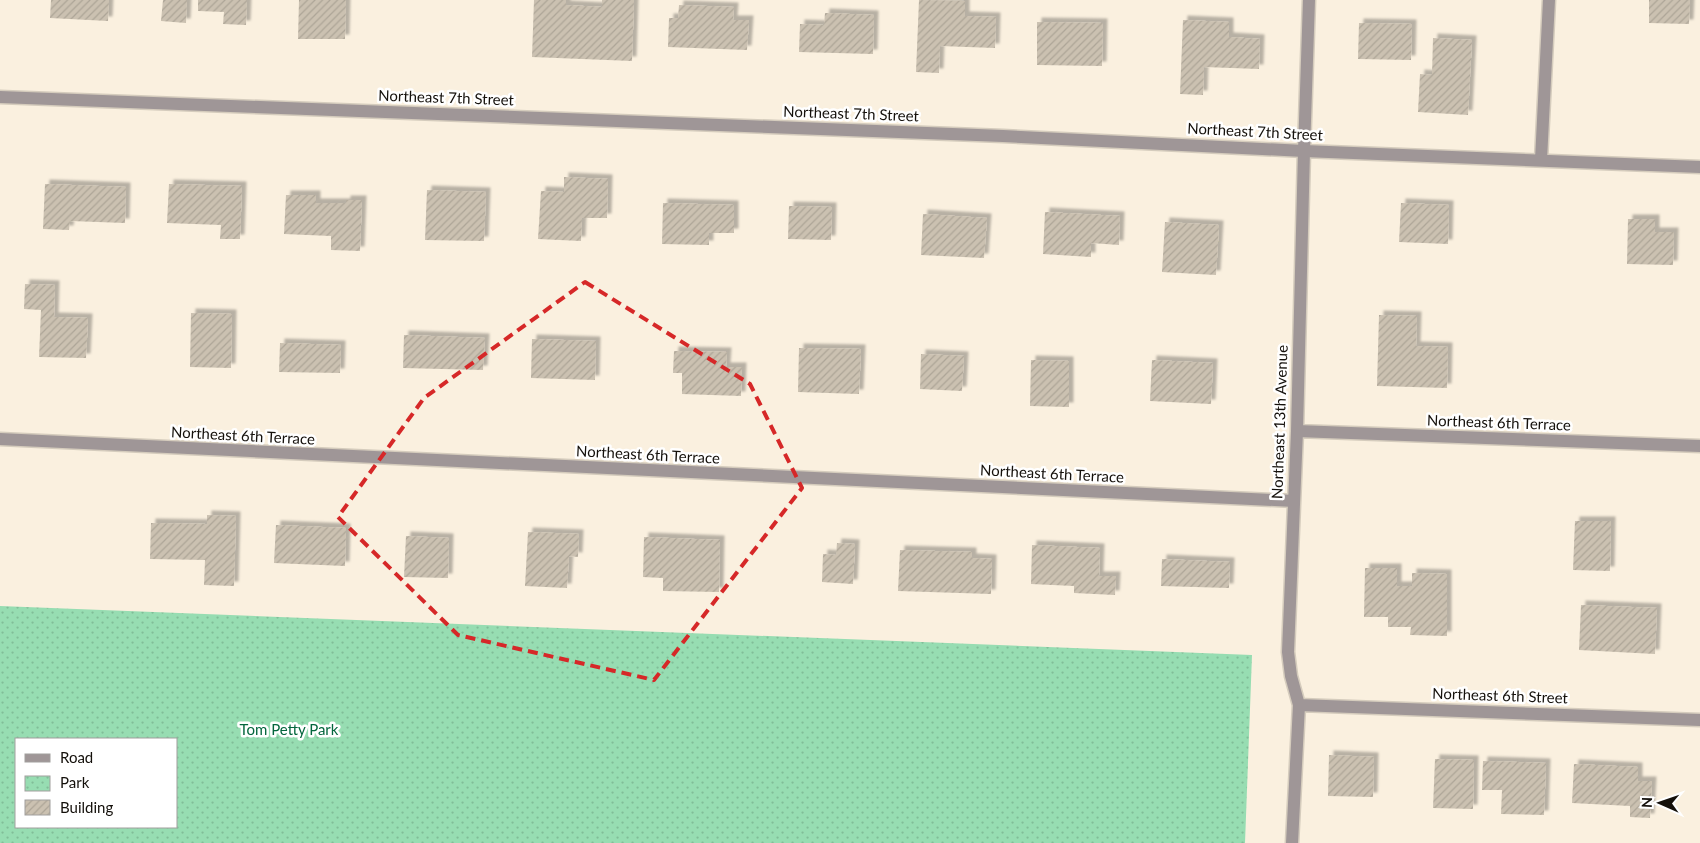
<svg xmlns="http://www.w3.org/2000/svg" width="1700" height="843" viewBox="0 0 1700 843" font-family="Lato,sans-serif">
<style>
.park{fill:url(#park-dots);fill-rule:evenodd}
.building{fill:url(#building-hatch);filter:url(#shadow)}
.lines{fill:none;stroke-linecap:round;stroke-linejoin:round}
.minor-casing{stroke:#d5ccbd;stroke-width:15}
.minor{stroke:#9f9697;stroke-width:12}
.marked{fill:none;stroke:#d62828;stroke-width:4;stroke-dasharray:10 6;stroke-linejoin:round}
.labels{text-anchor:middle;stroke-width:5;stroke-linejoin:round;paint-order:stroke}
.street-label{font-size:15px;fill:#14100b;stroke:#fff}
.park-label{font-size:15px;fill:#04663d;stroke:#fff}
</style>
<defs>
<pattern id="park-dots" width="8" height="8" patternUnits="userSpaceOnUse" patternTransform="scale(1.25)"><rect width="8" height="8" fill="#97ddb2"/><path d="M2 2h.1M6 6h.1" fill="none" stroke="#81bd98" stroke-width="1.8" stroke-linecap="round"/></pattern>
<pattern id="building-hatch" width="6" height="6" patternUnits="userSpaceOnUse" patternTransform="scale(1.25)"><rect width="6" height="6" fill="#cbc1b1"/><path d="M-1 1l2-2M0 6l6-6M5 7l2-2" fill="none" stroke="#ada597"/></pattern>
<filter id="shadow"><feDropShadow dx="4.5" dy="-4.5" stdDeviation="1" flood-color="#0004"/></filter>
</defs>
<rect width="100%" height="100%" fill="#faf0df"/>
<path class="park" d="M0 606 1252 655 1245 843H0ZM176 739V827H16V739Z"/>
<path class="building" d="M51 0H109L108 21 50 18Z
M163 0H187L186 23 161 21Z
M198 0H247L246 25 223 24 224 12 198 11Z
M299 0H346L345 39H298Z
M534 0H566V5L602 7V0H634L632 61 532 57Z
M919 0 965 1V16L996 17 995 48 940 46 939 73 916 72Z
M1649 0H1690L1689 24 1649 23Z
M679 5 734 7 733 20H749L747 50 668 47 669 18H678Z
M825 13 874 15 873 54 799 52 800 24 824 25Z
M1183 20 1229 22V37L1260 39 1259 69 1204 67 1203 95 1180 94Z
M1037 22 1103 23 1102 66 1037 65Z
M1359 23 1412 24 1411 60 1358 59Z
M1433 38 1472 40 1468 115 1418 112 1420 74 1432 75Z
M564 177 608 179 607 218H582L581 241 538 239 541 191 564 192Z
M45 184 126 187 125 223 70 221 69 230 43 229Z
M169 184 242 186 240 239H220L221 225 167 223Z
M427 190 486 192 484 241 425 240Z
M286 195H316V203H346V200H362L360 251 331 250V236L284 234Z
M663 203 734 205V233H709V245L662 244Z
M1401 203 1449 205 1448 244 1399 242Z
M789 206 832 207 831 240 788 239Z
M1045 212 1120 216 1119 245 1091 243V257L1043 254Z
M923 214 987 218 984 258 921 255Z
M1628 219H1655V232H1674L1673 265 1627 264Z
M1165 222 1219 225 1216 275 1162 272Z
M25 284 55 285 54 317 88 318 86 358 39 357 41 310 24 309Z
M191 313 232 314 231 368 190 367Z
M1379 315 1417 316 1416 346 1448 347 1447 388 1377 386Z
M404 335 485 338 483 370 403 368Z
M532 339 596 341 595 380 531 378Z
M280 343 341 345 340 373 279 372Z
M799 348 861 349 859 394 798 392Z
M674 351 727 352 726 367H742L741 396 682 394V373H673Z
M921 354 964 356 962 391 920 389Z
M1031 360 1069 361V407L1030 406Z
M1152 360 1213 363 1211 404 1150 401Z
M207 515 236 516 234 586 204 585 205 560 150 559 151 523 207 524Z
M1575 521H1611L1610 571 1573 570Z
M276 525 346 528 345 566 274 563Z
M528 532 579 534 578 557 569 556 567 588 525 586Z
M406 536 449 538 448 578 404 577Z
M644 537 720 540 719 592 663 591V578L643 577Z
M837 543 855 544 853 584 822 582 823 554 836 555Z
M1032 545 1100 548 1099 576H1116L1115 595 1074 593V586L1031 584Z
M900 550 972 552V558L992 559 991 594 898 591Z
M1162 559 1230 562 1229 588 1161 586Z
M1365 568H1397V586H1412V573L1447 574V636L1410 635 1411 627H1388V617H1364Z
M1581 605 1657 608 1655 654 1579 650Z
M1329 755 1374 757 1373 797 1328 796Z
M1435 759 1474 760 1473 809 1433 808Z
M1483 761 1546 763 1544 815 1501 814 1502 790H1482Z
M1574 764 1638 767V781H1652L1650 818 1630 817V806L1572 803Z"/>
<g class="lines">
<g class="minor-casing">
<path id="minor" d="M0 97 1003 136 1304 151 1700 167
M1541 160 1549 0
M1297 431 1700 446
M0 439 1294 501
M1299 705 1700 720
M1292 843 1299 705 1291 676 1288 652 1297 431 1304 151 1309 0"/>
</g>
<use href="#minor" class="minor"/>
</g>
<path class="marked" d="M585 282 750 384 802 488 654 680 458 635 338 517 424 398Z"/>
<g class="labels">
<g class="street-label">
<text transform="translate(446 98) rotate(2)" y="5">Northeast 7th Street</text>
<text transform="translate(851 114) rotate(2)" y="5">Northeast 7th Street</text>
<text transform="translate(1255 132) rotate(3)" y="5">Northeast 7th Street</text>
<text transform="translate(1280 422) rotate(-88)" y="5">Northeast 13th Avenue</text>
<text transform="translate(1499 423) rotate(2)" y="5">Northeast 6th Terrace</text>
<text transform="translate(243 436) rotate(3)" y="5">Northeast 6th Terrace</text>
<text transform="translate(648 455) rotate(3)" y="5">Northeast 6th Terrace</text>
<text transform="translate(1052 474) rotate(3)" y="5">Northeast 6th Terrace</text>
<text transform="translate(1500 696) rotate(2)" y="5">Northeast 6th Street</text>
</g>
<g class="park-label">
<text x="289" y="735">Tom Petty Park</text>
</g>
</g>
<rect x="15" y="738" width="162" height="90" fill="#ffffff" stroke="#a19f9d"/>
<rect x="25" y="754" width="25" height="8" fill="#9f9697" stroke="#a19f9d"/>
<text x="60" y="763" font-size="15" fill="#14100b">Road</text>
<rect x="25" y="776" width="25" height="15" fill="url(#park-dots)" stroke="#a19f9d"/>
<text x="60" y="788" font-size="15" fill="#14100b">Park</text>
<rect x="25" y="800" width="25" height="15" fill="url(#building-hatch)" stroke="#a19f9d"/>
<text x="60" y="813" font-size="15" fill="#14100b">Building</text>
<g transform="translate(1660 803) rotate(272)" stroke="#ffffff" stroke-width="4" paint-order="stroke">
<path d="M0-4L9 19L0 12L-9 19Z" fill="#14100b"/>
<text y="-8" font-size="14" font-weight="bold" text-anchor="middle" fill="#14100b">N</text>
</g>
</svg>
